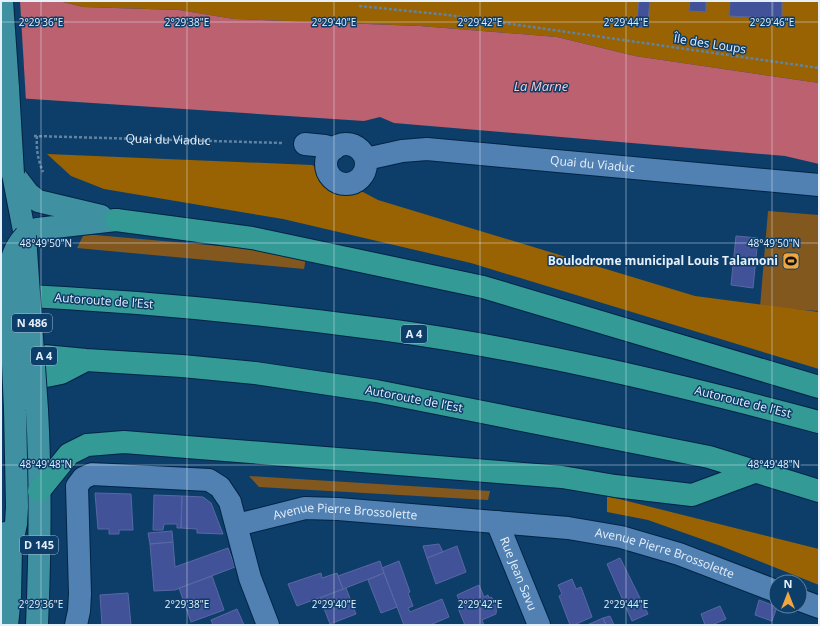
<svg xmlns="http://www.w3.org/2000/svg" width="820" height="626" viewBox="0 0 820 626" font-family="'Open Sans',sans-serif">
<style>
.green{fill:#82581f}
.forest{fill:#996203}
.water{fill:#bb616f}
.pier{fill:#0d3e6a}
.building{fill:#415298;stroke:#5868a2}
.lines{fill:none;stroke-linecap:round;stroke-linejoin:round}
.minor-casing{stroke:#002445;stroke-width:24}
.primary-casing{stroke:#002445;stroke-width:24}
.motorway-casing{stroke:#002445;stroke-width:24}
.path{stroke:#6183a2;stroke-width:2.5;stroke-dasharray:3 2;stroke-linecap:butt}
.minor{stroke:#5180b2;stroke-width:22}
.primary{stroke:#3f90a1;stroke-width:22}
.motorway{stroke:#339a96;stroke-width:22}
.primary-bridge-casing{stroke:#002445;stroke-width:24;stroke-linecap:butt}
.primary-bridge{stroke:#3f90a1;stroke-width:22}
.ticks{fill:none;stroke:#e6f0fb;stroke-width:1;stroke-opacity:0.45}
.labels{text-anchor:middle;stroke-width:3;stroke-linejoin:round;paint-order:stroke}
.shield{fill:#0d3e6a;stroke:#a5bbd0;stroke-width:1}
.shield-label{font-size:11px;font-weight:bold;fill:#e6f0fb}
.street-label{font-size:12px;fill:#e6f0fb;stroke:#0d3e6a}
.poi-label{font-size:12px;font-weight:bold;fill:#e6f0fb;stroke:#0d3e6a;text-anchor:end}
.water-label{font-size:13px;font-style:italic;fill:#fbc8cd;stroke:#0d3e6a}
.ticks-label{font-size:10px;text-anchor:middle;fill:#e6f0fb;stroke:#0d3e6a;stroke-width:3;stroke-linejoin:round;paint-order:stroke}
</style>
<rect width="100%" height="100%" fill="#0d3e6a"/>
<path class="green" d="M768 211 819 215V311L760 307Z
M84 234 264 250 306 258 304 269 77 248Z
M249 476 490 491 488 500 259 487Z"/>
<path class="forest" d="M59 1H819V83L635 56 557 37 420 26 234 19 179 10 83 7Z
M47 154 312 165 378 200 695 296 819 312V369L471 263 283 219 104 189 71 176Z
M607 496 819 549V585L721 546 648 520 607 512Z"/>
<path class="water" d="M1 1H59L83 7 179 10 234 19 420 26 557 37 635 56 819 83V164L785 156 394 123 380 117 364 121 1 97Z"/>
<path class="pier" d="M1 1H20L26 101 1 99Z"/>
<path class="building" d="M639 1H650L647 27H636Z
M690 1H706V12L689 11Z
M730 1H773V18L729 16Z
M773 1H782V18H773Z
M736 236 758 238 753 288 731 285Z
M95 493 131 494 133 530H119V534H109V529H98Z
M154 495 182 496 181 528H177V524H164L163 530H153Z
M182 496 203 497 211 503 223 534 197 533V529L181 528Z
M172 531 173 542 150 544 148 533Z
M173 542 175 567 228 548 235 567 175 590 154 591 150 544Z
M439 544 443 552 427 558 423 546Z
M457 546 466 572 436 584 427 558Z
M620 558 648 614 632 621 607 564Z
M380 561 384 573 343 589 338 576Z
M399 561 410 592 408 593 413 606 408 608 410 612 442 599 449 617 430 625H404L382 568Z
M321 573 322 578 337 573 343 589 297 606 288 584Z
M384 573 397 607 381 613 368 580Z
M212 576 224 610 191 622 179 588Z
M572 579 576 589 581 587 592 617 574 625H570L559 596 562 594 558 585Z
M479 585 484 597 488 595 489 598 491 597 497 603 496 614 482 620 484 625H465L458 608 462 607 457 595Z
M346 588 356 614 330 624 320 598Z
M128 593 131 625H102L100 595Z
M759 600 777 607 772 621 755 615Z
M720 606 726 619 712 625H705L701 614Z
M237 609 244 625H213L211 620Z
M610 616 614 625H606L603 618Z
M603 618 606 625H587Z"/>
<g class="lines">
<g class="minor-casing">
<g id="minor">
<path d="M305 144 325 146 334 149"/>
<circle cx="346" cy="164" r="20"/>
<path id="s2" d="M366 159 402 151 427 149 819 185"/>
<path id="s3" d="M497 522 539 625"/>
<path id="s4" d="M237 525 305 508 338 509 568 528 621 537 679 554 776 591"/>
<path d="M800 600 819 607"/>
<path d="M76 625 79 611 80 594 77 486 83 478 92 474 209 480 220 487 230 502 250 578 268 625"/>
</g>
</g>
<g class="primary-casing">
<path id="primary" d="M2 1 8 88
M13 174 25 236 37 229 116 220
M15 176 28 193 38 201 101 216
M5 533 11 547 10 597 7 625
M11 547 16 524 17 507 15 409
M37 625C40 554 41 482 37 410"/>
</g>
<g class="motorway-casing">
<path id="motorway" d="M116 220 252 238 483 287 819 387
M10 295C136 301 262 313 388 330 533 350 677 384 819 422
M1 352 86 360 182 366 255 373 376 391 709 457 819 491
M1 378 41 377 61 373 86 360
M39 491 69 454 87 445 124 442 562 477 615 486 692 495 757 471"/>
</g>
<g class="path">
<path d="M359 6 448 15 819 68"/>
<path id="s1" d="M34 136 283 143"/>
<path d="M37 136C36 149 38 160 43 172"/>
</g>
<use href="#minor" class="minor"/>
<use href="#primary" class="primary"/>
<use href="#motorway" class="motorway"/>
<g class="primary-bridge-casing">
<path id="primary-bridge" d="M8 88 13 174
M25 236 37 410
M15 409 9 274C11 259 14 248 25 236"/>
</g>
<use href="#primary-bridge" class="primary-bridge"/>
</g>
<path class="ticks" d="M41 1V625M187 1V625M334 1V625M480 1V625M626 1V625M772 1V625M1 22H819M1 243H819M1 465H819"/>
<defs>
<g id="stadium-square" transform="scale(0.9)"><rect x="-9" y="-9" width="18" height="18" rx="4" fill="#f0a63f" stroke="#0d3e6a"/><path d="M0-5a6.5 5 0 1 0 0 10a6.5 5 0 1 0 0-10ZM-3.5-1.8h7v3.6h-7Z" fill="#111"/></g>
</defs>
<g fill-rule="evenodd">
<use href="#stadium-square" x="791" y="261"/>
</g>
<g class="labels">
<g class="shield">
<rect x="12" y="314" width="40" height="18" rx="3"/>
<rect x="401" y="325" width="26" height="18" rx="3"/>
<rect x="31" y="347" width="26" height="18" rx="3"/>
<rect x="20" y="536" width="38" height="18" rx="3"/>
</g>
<g class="shield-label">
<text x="32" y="327">N 486</text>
<text x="414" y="338">A 4</text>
<text x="44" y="360">A 4</text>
<text x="39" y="549">D 145</text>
</g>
<g class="street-label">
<text transform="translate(710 44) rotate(9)" y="4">Île des Loups</text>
<text dy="4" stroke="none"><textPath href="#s1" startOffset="134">Quai du Viaduc</textPath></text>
<text dy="4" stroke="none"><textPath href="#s2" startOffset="228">Quai du Viaduc</textPath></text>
<text transform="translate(104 301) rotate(4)" y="4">Autoroute de l’Est</text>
<text transform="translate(414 399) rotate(11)" y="4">Autoroute de l’Est</text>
<text transform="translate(743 402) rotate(14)" y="4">Autoroute de l’Est</text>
<text dy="4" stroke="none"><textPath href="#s4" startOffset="110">Avenue Pierre Brossolette</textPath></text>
<text dy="4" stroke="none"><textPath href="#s4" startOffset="434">Avenue Pierre Brossolette</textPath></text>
<text dy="4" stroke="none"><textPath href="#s3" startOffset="56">Rue Jean Savu</textPath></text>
</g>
<g class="poi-label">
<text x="778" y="265">Boulodrome municipal Louis Talamoni</text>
</g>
<g class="water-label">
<text x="541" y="91">La Marne</text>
</g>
</g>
<g class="ticks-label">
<text x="41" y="26">2°29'36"E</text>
<text x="187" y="26">2°29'38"E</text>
<text x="334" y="26">2°29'40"E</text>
<text x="480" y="26">2°29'42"E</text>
<text x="626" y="26">2°29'44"E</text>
<text x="772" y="26">2°29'46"E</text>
<text x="46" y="247">48°49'50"N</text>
<text x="774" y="247">48°49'50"N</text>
<text x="46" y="468">48°49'48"N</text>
<text x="774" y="468">48°49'48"N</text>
<text x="41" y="608">2°29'36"E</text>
<text x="187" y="608">2°29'38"E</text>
<text x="334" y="608">2°29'40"E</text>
<text x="480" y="608">2°29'42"E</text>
<text x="626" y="608">2°29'44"E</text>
</g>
<rect width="820" height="626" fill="none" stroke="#e6f0fb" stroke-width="4"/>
<g transform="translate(788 594)"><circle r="19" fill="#0d3e6a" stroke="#6485a4"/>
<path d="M0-3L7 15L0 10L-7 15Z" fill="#f0a63f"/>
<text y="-6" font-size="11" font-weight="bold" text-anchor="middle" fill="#e6f0fb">N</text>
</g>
</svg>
